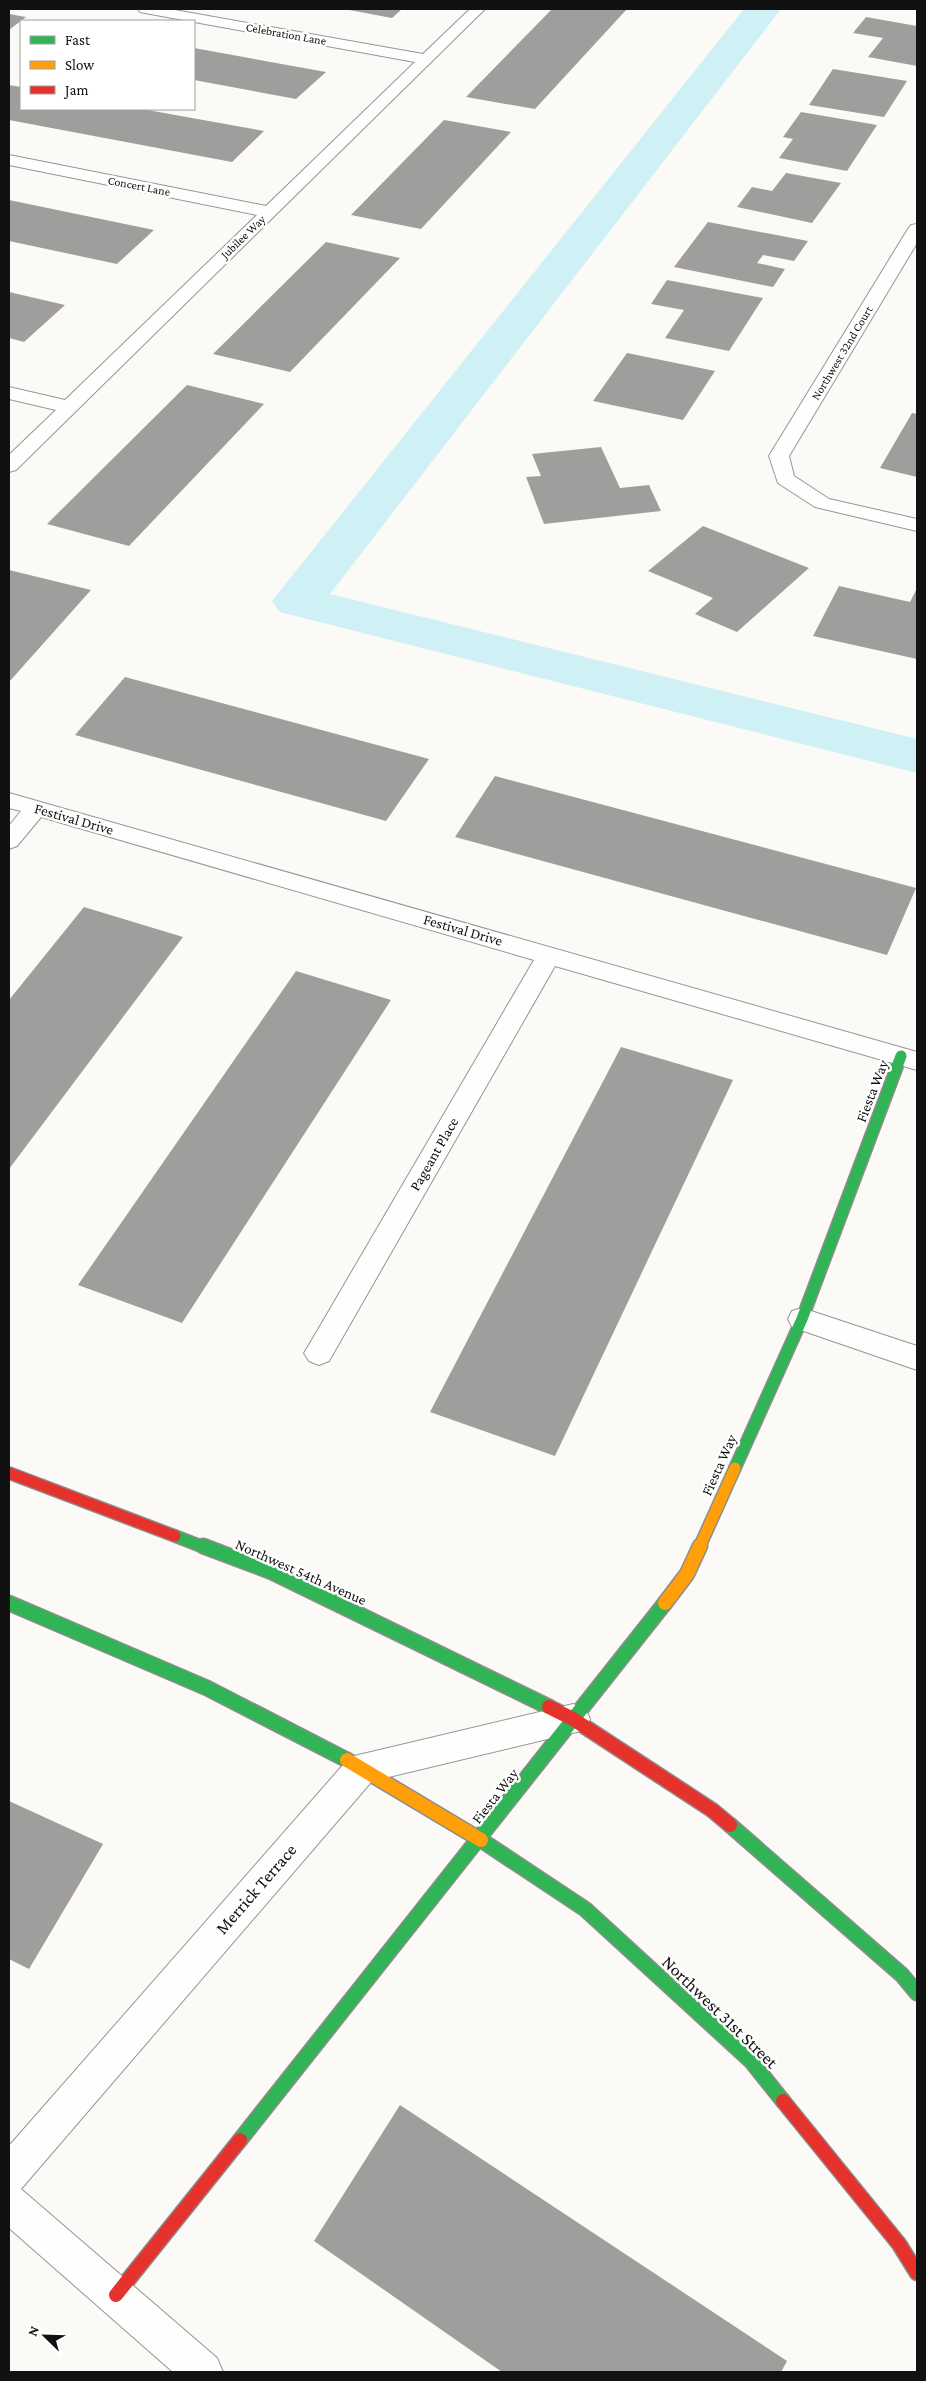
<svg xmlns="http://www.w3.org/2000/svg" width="926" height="2381" viewBox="0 0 926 2381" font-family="'Crimson Pro',serif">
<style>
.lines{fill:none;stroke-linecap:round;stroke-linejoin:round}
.canal{fill:#cff0f4;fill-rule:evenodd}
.building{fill:#a09e9c}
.lane-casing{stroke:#979695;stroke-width:2}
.street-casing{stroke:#979695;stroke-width:2}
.fast-far1-casing{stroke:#8d8d8b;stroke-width:14}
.fast-casing{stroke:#8d8d8b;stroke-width:17}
.slow-far1-casing{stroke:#8d8d8b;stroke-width:14}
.slow-casing{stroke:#8d8d8b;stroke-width:17}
.jam-far1-casing{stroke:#8d8d8b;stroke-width:14}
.jam-casing{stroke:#8d8d8b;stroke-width:17}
.lane{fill:#fffefe;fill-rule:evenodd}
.street{fill:#fffefe;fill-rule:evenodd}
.fast-far1{stroke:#30b455;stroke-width:11}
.fast{stroke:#30b455;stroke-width:14}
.slow-far1{stroke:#ff9f0a;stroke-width:11}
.slow{stroke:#ff9f0a;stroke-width:14}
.jam-far1{stroke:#e5322d;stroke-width:11}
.jam{stroke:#e5322d;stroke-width:14}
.labels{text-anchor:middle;stroke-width:5;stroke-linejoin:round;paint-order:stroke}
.far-street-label{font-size:12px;fill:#111;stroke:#fff}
.street-label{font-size:15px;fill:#111;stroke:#fff}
.near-street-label{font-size:18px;fill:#111;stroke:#fff}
</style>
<rect width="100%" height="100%" fill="#fcfaf7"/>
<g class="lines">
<path class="canal" d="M744 9H781L330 594 917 739V773L280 612 272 601Z"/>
</g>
<path class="building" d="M344 9H402L392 18Z
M552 9H627L535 109 466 97Z
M9 14 26 17 9 30Z
M866 17 917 26V66L868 57 883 38 853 33Z
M194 48 326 72 296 99 194 80Z
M833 69 907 81 884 117 809 105Z
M9 85 21 87V109H142L264 131 232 162 9 120Z
M801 112 877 125 847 171 779 158 793 139 783 137Z
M444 120 511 132 421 229 351 215Z
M786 173 841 183 812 223 737 207 752 187 772 191Z
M9 200 154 230 117 264 9 241Z
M708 222 808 241 794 261 763 255 757 263 785 269 773 287 674 267Z
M326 242 400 258 290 372 213 354Z
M667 280 763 298 729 351 665 338 684 310 651 304Z
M9 292 65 305 24 342 9 338Z
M627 353 715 371 683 420 593 401Z
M187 385 264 404 129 546 47 524Z
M912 413 917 414V477L880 468Z
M601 447 620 488 649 485 661 511 544 524 526 477 541 476 532 454Z
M703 526 809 568 737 632 695 614 713 598 648 571Z
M9 570 91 590 9 682Z
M839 586 910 602 917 588V659L813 636Z
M125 677 429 759 386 821 75 735Z
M495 776 916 888 887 955 455 837Z
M84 907 183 937 9 1169V1000Z
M296 971 391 1000 182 1323 78 1285Z
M621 1047 733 1080 555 1456 430 1412Z
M9 1801 103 1844 29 1969 9 1959Z
M400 2105 787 2361 781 2372H502L314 2241Z"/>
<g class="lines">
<g class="lane-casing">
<path id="lane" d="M802 1308 917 1346V1370L792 1327 788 1319 792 1311Z"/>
</g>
<g class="street-casing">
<path id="street" d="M138 9H169L423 54 470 9H485L16 470 9 472V455L56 410 9 399V387L65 400 257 215 9 165V155L266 206 415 62 145 13 140 12Z
M917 224V243L789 456 794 476 829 499 917 519V531L815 507 778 483 769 456 908 229 911 225Z
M9 793 917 1052V1070L555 966 329 1361 319 1365 309 1361 304 1353 309 1345 534 960 41 817 17 846 9 849V826L21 811 9 808Z
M573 1704 585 1708 590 1719 585 1730 372 1781 21 2189 217 2358 223 2372H173L9 2228V2146L350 1757Z"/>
</g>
<g class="fast-far1-casing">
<path id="fast-far1" d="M735 1468 802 1319 901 1056
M175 1536 206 1548"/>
</g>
<g class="fast-casing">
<path id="fast" d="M203 1546 272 1572 549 1707
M9 1603 207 1688 347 1760
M730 1825 902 1975 917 1993
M481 1840 585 1909 751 2061 783 2101
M240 2140 665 1603"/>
</g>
<g class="slow-far1-casing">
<path id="slow-far1" d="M699 1548 735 1468"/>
</g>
<g class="slow-casing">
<path id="slow" d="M665 1603 687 1574 700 1546
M347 1760 481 1840"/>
</g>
<g class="jam-far1-casing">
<path id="jam-far1" d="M9 1473 175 1536"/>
</g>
<g class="jam-casing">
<path id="jam" d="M549 1707 573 1719 712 1810 730 1825
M783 2101 899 2244 917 2273
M116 2295 240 2140"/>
</g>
<use href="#lane" class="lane"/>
<use href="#street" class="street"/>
<use href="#fast-far1" class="fast-far1"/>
<use href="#fast" class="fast"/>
<use href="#slow-far1" class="slow-far1"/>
<use href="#slow" class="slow"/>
<use href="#jam-far1" class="jam-far1"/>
<use href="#jam" class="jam"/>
</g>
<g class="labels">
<g class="far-street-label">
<text transform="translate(286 34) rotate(10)" y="4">Celebration Lane</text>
<text transform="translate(139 186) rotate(11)" y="4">Concert Lane</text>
<text transform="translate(243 237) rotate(-44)" y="4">Jubilee Way</text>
<text transform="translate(842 353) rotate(-59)" y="4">Northwest 32nd Court</text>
</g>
<g class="street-label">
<text transform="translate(74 819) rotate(16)" y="5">Festival Drive</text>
<text transform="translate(463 930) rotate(16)" y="5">Festival Drive</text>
<text transform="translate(872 1091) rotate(-69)" y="5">Fiesta Way</text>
<text transform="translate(434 1154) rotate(-60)" y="5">Pageant Place</text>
<text transform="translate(719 1465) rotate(-66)" y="5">Fiesta Way</text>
<text transform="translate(301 1572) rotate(24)" y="5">Northwest 54th Avenue</text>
<text transform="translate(495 1796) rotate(-52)" y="5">Fiesta Way</text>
</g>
<g class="near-street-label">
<text transform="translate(256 1889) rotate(-49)" y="6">Merrick Terrace</text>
<text transform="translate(720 2012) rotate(44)" y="6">Northwest 31st Street</text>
</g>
</g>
<rect width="926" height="2381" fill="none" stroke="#111111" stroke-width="20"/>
<rect x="20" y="20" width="175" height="90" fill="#ffffff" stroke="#a0a0a0"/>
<rect x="30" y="36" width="25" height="8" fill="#30b455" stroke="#a0a0a0"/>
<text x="65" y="45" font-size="15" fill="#111111">Fast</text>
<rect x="30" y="61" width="25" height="8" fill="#ff9f0a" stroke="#a0a0a0"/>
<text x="65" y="70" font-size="15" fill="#111111">Slow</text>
<rect x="30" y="86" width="25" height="8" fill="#e5322d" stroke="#a0a0a0"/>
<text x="65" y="95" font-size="15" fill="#111111">Jam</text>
<g transform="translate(45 2336) rotate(293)" stroke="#ffffff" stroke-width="4" paint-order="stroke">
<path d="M0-4L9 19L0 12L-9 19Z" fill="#111111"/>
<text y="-8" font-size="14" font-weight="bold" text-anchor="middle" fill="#111111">N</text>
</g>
</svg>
